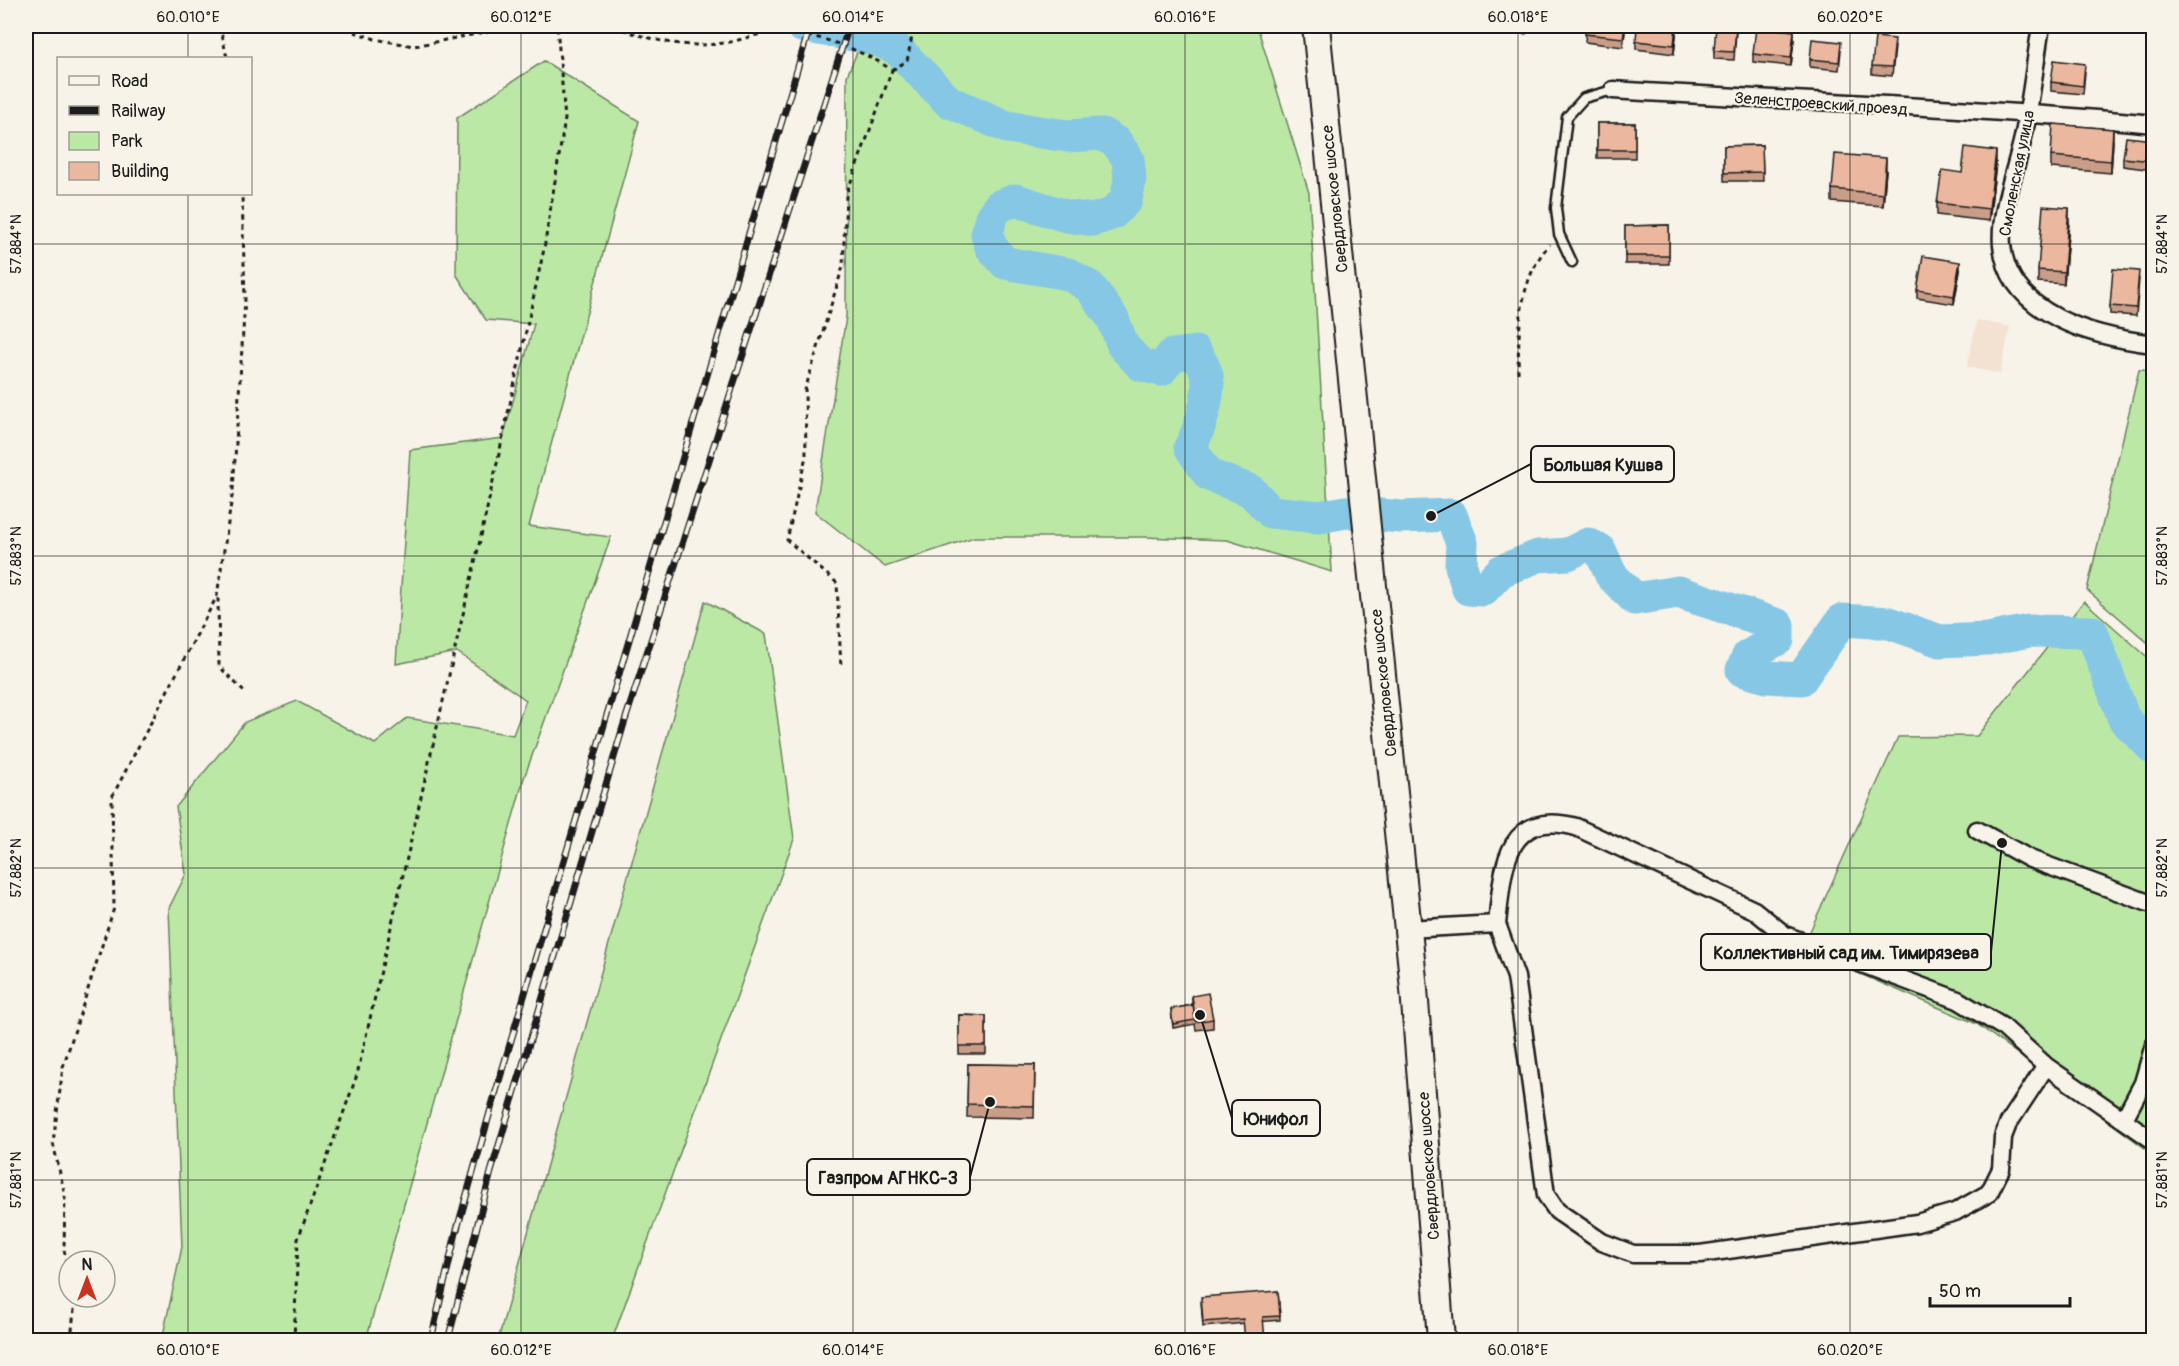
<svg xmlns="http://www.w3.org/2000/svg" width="2179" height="1366" viewBox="0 0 2179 1366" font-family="Pangolin,sans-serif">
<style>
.built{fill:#f3e1d2}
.green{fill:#bce8a6;stroke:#6c8261;stroke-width:1.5}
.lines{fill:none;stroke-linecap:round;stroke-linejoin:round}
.river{stroke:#86c7e6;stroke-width:33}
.service-casing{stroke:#1c1c1c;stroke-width:13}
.minor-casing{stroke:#1c1c1c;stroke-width:21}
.primary-casing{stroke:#1c1c1c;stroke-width:30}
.path{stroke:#1c1c1c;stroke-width:3;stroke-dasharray:4.5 4.5;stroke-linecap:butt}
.service{stroke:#f7f3e8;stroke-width:8}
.minor{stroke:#f7f3e8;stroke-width:16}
.primary{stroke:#f7f3e8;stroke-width:26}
.rail-casing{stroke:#1c1c1c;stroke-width:7}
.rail{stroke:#f7f3e8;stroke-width:4.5;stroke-dasharray:14;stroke-linecap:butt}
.wall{fill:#ca9d88;stroke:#1c1c1c;stroke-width:1.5}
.shaded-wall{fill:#a4806f;stroke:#1c1c1c;stroke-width:1.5}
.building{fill:#ebb79e;stroke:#1c1c1c;stroke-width:1.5}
.ticks{fill:none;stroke:#1c1c1c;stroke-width:1.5;stroke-opacity:0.45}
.labels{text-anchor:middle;stroke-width:4.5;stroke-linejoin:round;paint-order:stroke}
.street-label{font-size:16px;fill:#1c1c1c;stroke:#f7f3e8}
.leader{fill:none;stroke:#1c1c1c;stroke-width:2}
.callout-dot{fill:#1c1c1c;stroke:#f7f3e8;stroke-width:2}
.callout{fill:#f7f3e8;stroke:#1c1c1c;stroke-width:2}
.callout-label{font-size:18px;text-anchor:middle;font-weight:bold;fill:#1c1c1c}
.neatline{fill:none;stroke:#1c1c1c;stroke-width:2}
.ticks-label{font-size:15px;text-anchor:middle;fill:#1c1c1c}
</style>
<rect width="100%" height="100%" fill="#f7f3e8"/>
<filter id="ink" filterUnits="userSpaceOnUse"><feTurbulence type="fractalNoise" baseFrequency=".0167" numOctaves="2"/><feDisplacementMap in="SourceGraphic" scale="12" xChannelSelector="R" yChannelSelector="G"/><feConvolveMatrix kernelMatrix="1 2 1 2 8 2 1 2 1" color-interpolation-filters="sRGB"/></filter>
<g filter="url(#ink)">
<path class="built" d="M1977 320 2010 327 2000 374 1967 367Z"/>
<path class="green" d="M868 26H1257L1309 193 1332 572 1227 540 1143 537H974L885 567 815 512 846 317 847 76Z
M544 61 639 121 529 526 611 537 524 778 366 1340H162L182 1247 169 908 186 874 176 807 245 722 297 701 375 744 407 718 513 735 526 700 457 652 396 664 410 450 503 438 534 324 486 320 456 274 457 118Z
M2139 370 2153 371V647L2087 590Z
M705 601 766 634 794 839 612 1340H498Z
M2084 601 2153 662V1154L1977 1024 1802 949 1898 737 1977 736Z"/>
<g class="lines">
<path class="river" d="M802 26 876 39 897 49 948 101 1007 127 1067 136 1102 134 1117 143 1128 159 1130 179 1126 200 1112 214 1093 220 1066 216 1016 200 999 206 991 217 987 234 991 247 1005 263 1068 274 1090 287 1113 319 1123 346 1141 365 1161 370 1172 355 1195 352C1201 361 1208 372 1208 383 1208 401 1199 432 1190 447L1209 475 1251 491 1271 512 1319 517 1346 512 1401 517 1451 515 1462 543 1461 566 1468 589 1483 590 1501 571 1538 556 1568 554 1588 544 1600 550 1611 575 1635 599 1678 592 1778 625V639L1748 656 1742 670 1767 677 1801 679 1842 620 1889 623 1940 641 1988 639 2029 631 2092 632 2124 719 2154 749"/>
<g class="service-casing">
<path id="service" d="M1572 262 1559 234 1556 208 1567 117 1584 98 1613 90"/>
</g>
<g class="minor-casing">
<path id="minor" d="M2041 26C2035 63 2031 101 2023 138 2016 169 1999 214 2002 245 2009 316 2095 337 2154 344
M1613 90C1793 101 1974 107 2154 124
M1977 830 2030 859 2154 905
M1497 924 1516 977 1546 1195 1557 1211 1602 1242 1633 1254H1700L1917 1223 1955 1212 1989 1193 2001 1169 2003 1137 2008 1124 2046 1066
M1407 929 1497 924C1503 872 1503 808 1576 827L1754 910 1785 935 1958 1000 2003 1027 2046 1066 2154 1141
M2124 1119 2143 1083 2154 1045"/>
</g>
<g class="primary-casing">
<path id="primary" d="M1316 26 1414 989 1441 1340"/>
</g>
<path class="path" d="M220 26 227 58
M337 26 375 39 414 46 518 26
M614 26C652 41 688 50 730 42 745 39 759 33 775 32 813 32 861 49 892 70L846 195 843 266 805 390 806 456 787 540 837 583 841 668
M892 70 907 61 914 26
M1518 373C1519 329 1518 279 1550 244
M218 598 219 666 246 694
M69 1281 64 1249 65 1195 53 1143 63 1067 114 908 112 797 217 596 233 490 245 299 242 194
M71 1340 74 1310 72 1297
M294 1340 298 1239 357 1075 481 536 544 249 565 119 557 26"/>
<use href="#service" class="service"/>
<use href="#minor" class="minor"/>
<use href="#primary" class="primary"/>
<g class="rail-casing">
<path id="rail" d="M431 1340 456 1233 492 1105 810 26
M448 1340 491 1172 623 727 849 26"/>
</g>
<use href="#rail" class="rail"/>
</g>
<path class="wall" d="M1492 26H1528L1526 34 1492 28Z
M1586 26H1626L1623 47 1585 42Z
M1677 26 1674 54 1636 49V41Z
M2059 26H2091V31L2059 28Z
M1736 32 1734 60 1714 59V51Z
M1794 39 1791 66 1753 62V54Z
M1895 47 1892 76 1872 74V66Z
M1841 50 1839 70 1810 67V59Z
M2085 72 2083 94 2051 91V82Z
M1597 123H1635V158H1597Z
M2154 140 2153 170 2123 166V158Z
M2113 141 2111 173 2051 168V156Z
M1762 145 1763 181H1724V146Z
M1996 163 1989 221 1937 215V203L1962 173Z
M1886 170 1883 206 1832 202V189Z
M2069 221 2064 284 2038 282V270Z
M1669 225V264H1625V226Z
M1960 270 1954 304 1917 298V290Z
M2139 279 2136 316 2110 314V306Z
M1192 996 1213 1019V1028L1196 1030 1195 1024 1173 1028 1171 1009 1192 1005Z
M959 1015 986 1016V1054H959Z
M968 1064 1035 1065 1034 1118 967 1117Z
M1278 1291 1280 1320 1203 1327 1201 1302Z"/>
<path class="shaded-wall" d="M1676 26 1677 27 1674 54V45Z
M1794 31V39L1791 66V58Z
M2113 129V141L2111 173V161Z
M1996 151V163L1989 221V209Z
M1886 158V170L1883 206V194Z
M2069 208V221L2064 284V272Z
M1960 262V270L1954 304V296Z"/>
<path class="building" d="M1586 26H1625L1623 38 1585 34Z
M1637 26H1676L1674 45 1636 41Z
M1716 26H1736L1734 52 1714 51Z
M1756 27 1794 31 1791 58 1753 54Z
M1875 37 1895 39 1892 67 1872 66Z
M1812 39 1841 42 1839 62 1810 59Z
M2054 60 2085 64 2083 86 2051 82Z
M1597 123H1635V150H1597Z
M2053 124 2113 129 2111 161 2051 156Z
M2126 137 2154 140 2153 161 2123 158Z
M1762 145 1763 172 1724 173V146Z
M1965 147 1996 151 1989 209 1937 203 1942 170 1962 173Z
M1835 154 1886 158 1883 194 1832 189Z
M2043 206 2069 208 2064 272 2038 270Z
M1669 225V256H1625V226Z
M1923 256 1960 262 1954 296 1917 290Z
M2113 269 2139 271 2136 308 2110 306Z
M1208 993 1213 1019 1196 1022 1192 996Z
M1193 1005 1195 1020 1173 1024 1171 1009Z
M959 1015 986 1016V1046H959Z
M968 1064 1035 1065 1034 1106 967 1104Z
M1278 1291 1280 1316 1263 1317 1265 1341H1245L1243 1319 1203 1322 1201 1297Z"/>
</g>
<path class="ticks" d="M188 26V58M521 26V1340M853 26V1340M1185 26V1340M1518 26V1340M1850 26V1340M188 194V1340M26 244H2154M26 556H2154M26 868H2154M26 1180H2154"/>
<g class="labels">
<g class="street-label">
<text transform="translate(1821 103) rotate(4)" y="6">Зеленстроевский проезд</text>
<text transform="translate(2016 173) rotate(-79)" y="6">Смоленская улица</text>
<text transform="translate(1334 199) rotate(-96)" y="6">Свердловское шоссе</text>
<text transform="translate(1383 683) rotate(-96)" y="6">Свердловское шоссе</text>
<text transform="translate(1428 1166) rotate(-94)" y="6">Свердловское шоссе</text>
</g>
</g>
<path class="leader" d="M1431 516L1531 464M2002 843L1991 952M1200 1015L1232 1118M990 1102L970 1177"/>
<g class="callout-dot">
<circle cx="1431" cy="516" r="6"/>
<circle cx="2002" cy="843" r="6"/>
<circle cx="1200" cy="1015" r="6"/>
<circle cx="990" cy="1102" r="6"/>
</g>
<g class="callout">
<rect x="1531" y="446" width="143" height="36" rx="6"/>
<rect x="1701" y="934" width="290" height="36" rx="6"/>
<rect x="1232" y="1100" width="88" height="36" rx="6"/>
<rect x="807" y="1159" width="163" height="36" rx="6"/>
</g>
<g class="callout-label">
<text x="1603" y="471">Большая Кушва</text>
<text x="1846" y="959">Коллективный сад им. Тимирязева</text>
<text x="1276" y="1125">Юнифол</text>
<text x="888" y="1184">Газпром АГНКС-3</text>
</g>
<rect width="2179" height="1366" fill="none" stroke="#f7f3e8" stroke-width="66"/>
<rect x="57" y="57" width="195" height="138" fill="#f7f3e8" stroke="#9f9d96" stroke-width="1.5"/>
<rect x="69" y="76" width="30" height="9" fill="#f7f3e8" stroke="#9f9d96" stroke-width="1.5"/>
<text x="111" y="87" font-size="18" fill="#1c1c1c">Road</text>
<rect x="69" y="106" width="30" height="9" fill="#1c1c1c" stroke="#9f9d96" stroke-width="1.5"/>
<text x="111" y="117" font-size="18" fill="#1c1c1c">Railway</text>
<rect x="69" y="132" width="30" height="18" fill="#bce8a6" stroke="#9f9d96" stroke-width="1.5"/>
<text x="111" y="147" font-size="18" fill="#1c1c1c">Park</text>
<rect x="69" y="162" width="30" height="18" fill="#ebb79e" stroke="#9f9d96" stroke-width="1.5"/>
<text x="111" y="177" font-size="18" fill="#1c1c1c">Building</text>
<g transform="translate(87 1279)"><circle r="28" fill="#f7f3e8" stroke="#9f9d96" stroke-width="1.5"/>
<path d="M0-4.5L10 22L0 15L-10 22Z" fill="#c8321e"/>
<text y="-9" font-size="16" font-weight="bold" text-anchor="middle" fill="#1c1c1c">N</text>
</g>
<path d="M1930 1297v9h140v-9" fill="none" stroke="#1c1c1c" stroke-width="3"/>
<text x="1939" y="1297" font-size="18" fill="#1c1c1c" stroke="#f7f3e8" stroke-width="4.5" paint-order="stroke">50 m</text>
<rect x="33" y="33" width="2113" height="1300" class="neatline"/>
<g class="ticks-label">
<text x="188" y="22">60.010°E</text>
<text x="521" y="22">60.012°E</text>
<text x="853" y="22">60.014°E</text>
<text x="1185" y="22">60.016°E</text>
<text x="1518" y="22">60.018°E</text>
<text x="1850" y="22">60.020°E</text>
<text transform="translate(16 244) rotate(-90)" y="5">57.884°N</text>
<text transform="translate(2162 244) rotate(-90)" y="5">57.884°N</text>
<text transform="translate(16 556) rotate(-90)" y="5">57.883°N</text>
<text transform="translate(2162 556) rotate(-90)" y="5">57.883°N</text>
<text transform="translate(16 868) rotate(-90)" y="5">57.882°N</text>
<text transform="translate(2162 868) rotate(-90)" y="5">57.882°N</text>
<text transform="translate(16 1180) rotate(-90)" y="5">57.881°N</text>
<text transform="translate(2162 1180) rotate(-90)" y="5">57.881°N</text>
<text x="188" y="1355">60.010°E</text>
<text x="521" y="1355">60.012°E</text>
<text x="853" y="1355">60.014°E</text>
<text x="1185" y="1355">60.016°E</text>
<text x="1518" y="1355">60.018°E</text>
<text x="1850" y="1355">60.020°E</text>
</g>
</svg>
